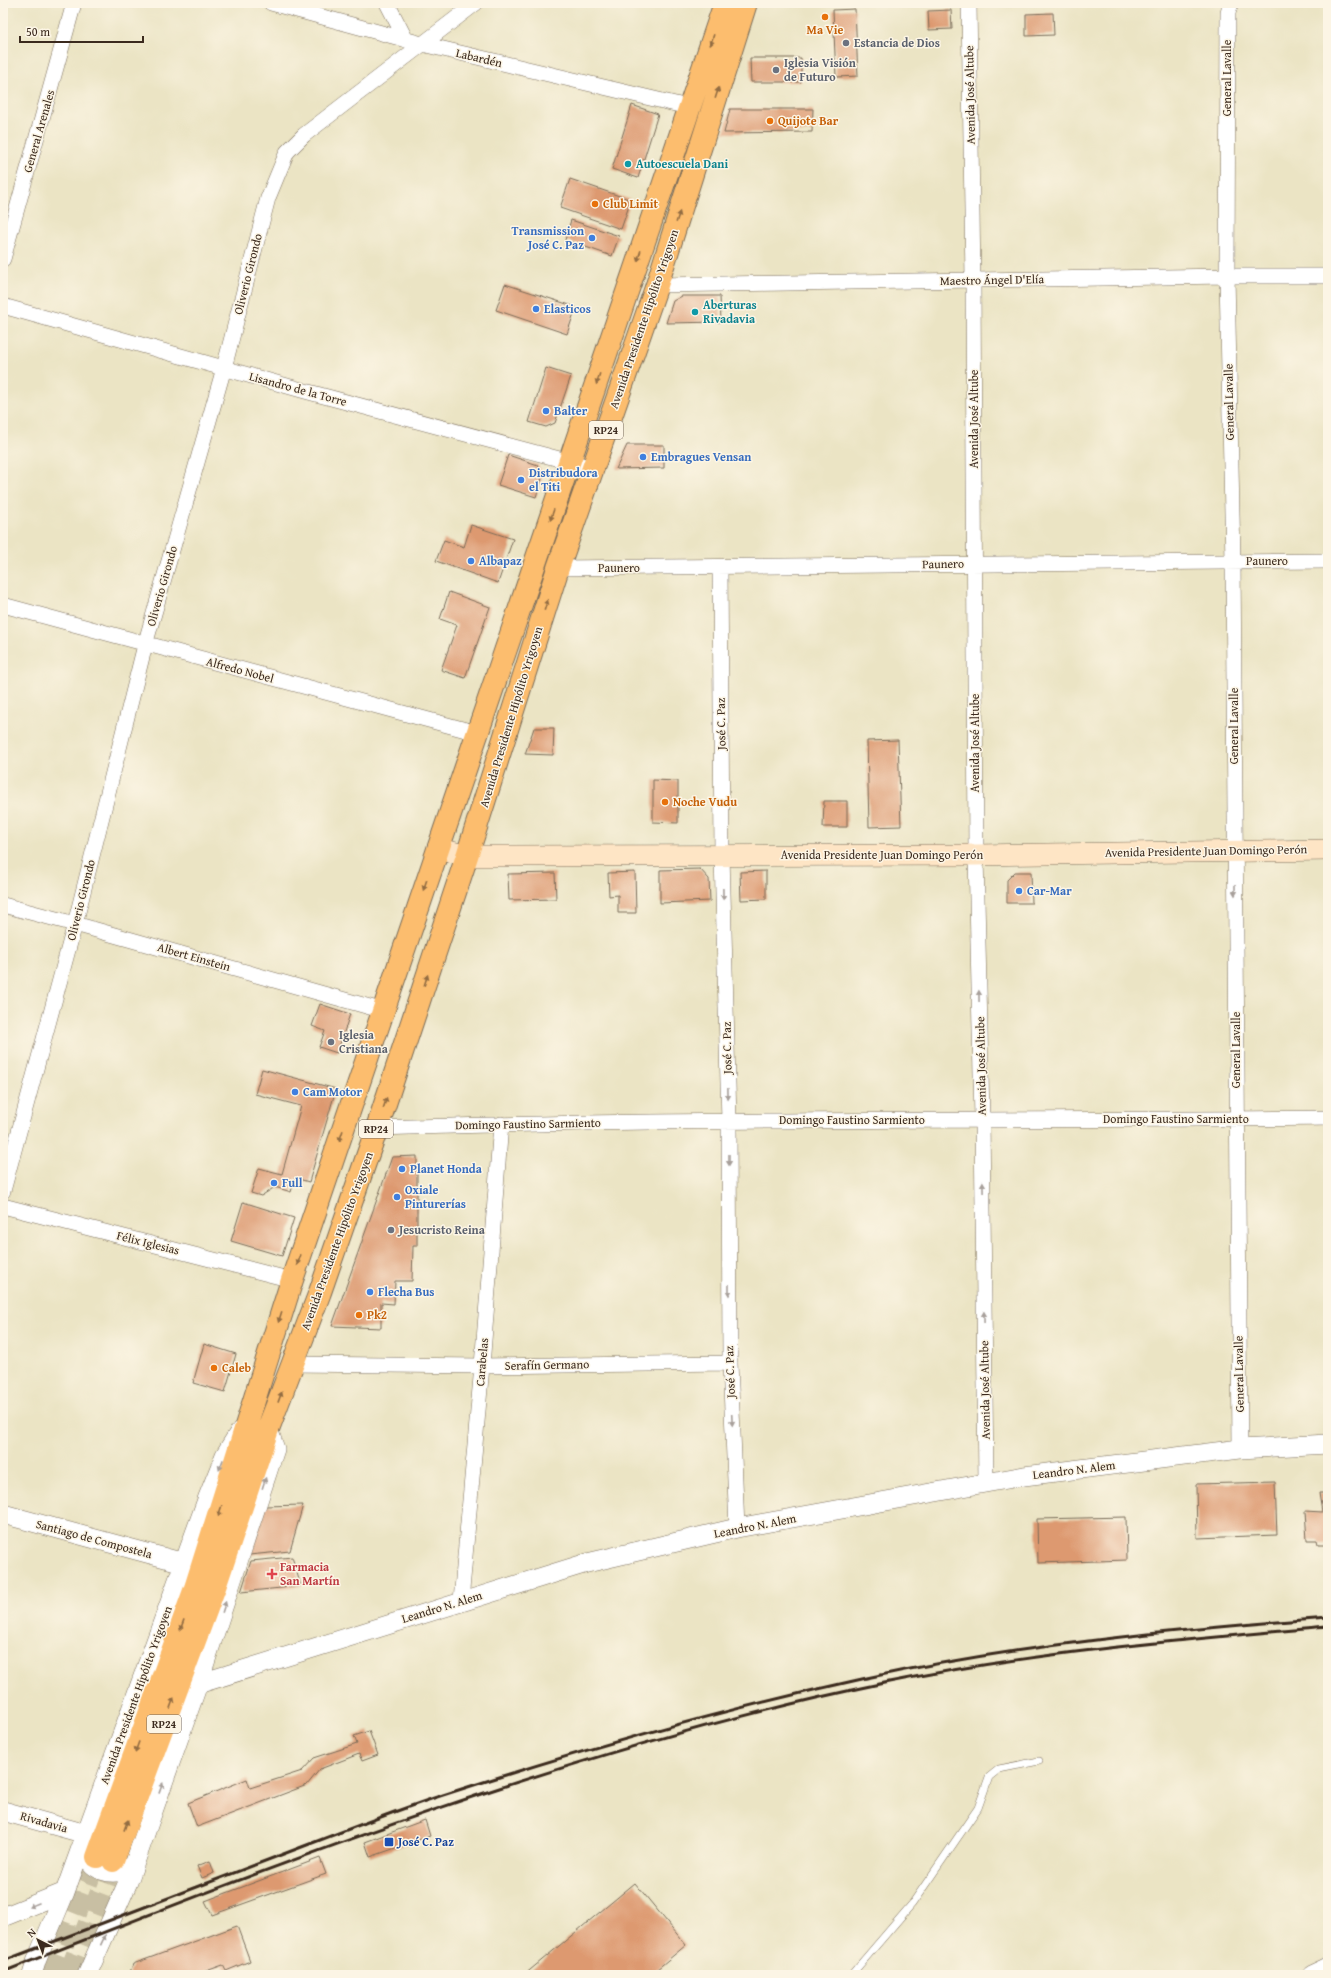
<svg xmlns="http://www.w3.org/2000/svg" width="1331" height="1978" viewBox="0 0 1331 1978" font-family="'Gentium Book Plus',serif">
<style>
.building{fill:#dd996f}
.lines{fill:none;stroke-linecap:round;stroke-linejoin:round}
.primary-tunnel{stroke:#c8bfa3;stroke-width:22;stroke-dasharray:22 11;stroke-linecap:butt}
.service-casing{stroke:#796b58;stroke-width:8}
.minor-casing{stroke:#796b58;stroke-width:16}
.tertiary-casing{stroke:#796b58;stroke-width:20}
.secondary-casing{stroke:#796b58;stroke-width:22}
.primary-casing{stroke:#796b58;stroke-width:24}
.service{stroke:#fff;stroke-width:7}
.minor{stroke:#fff;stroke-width:15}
.tertiary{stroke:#fff;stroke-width:19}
.secondary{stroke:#fee5c5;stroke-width:21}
.primary{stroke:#fcbd6e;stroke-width:22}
.rail{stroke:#3b2a1e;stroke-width:3}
.oneway{fill:#926c42}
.oneway2{fill:#a79f9a}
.food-dot{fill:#e8710a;stroke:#fcf5e5;stroke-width:1.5}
.worship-dot{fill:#6b7280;stroke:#fcf5e5;stroke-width:1.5}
.culture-dot{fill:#0f9aa8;stroke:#fcf5e5;stroke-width:1.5}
.shop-dot{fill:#3f7fe0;stroke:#fcf5e5;stroke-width:1.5}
.health-dot{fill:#e0444e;stroke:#fcf5e5;stroke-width:1.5}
.transit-dot{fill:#1a4fb4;stroke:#fcf5e5;stroke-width:1.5}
.labels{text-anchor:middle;stroke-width:3;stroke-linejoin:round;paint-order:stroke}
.shield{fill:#fcf5e5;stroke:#75675a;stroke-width:1}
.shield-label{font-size:11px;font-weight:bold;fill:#3b2a1e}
.food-label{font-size:12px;font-weight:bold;fill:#c56008;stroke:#fcf5e5;text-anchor:start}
.worship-label{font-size:12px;font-weight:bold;fill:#5b616d;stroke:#fcf5e5;text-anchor:start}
.street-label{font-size:12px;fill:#3b2a1e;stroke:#fcf5e5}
.culture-label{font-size:12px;font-weight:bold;fill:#0d838f;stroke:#fcf5e5;text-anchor:start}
.shop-label{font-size:12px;font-weight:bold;fill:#366cbe;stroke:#fcf5e5;text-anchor:start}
.health-label{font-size:12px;font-weight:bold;fill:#be3a42;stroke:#fcf5e5;text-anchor:start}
.transit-label{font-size:12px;font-weight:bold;fill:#164399;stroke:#fcf5e5;text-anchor:start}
</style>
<rect width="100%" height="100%" fill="#fcf5e5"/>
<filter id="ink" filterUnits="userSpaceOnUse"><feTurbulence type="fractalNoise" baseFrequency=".025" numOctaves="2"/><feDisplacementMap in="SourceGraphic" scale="8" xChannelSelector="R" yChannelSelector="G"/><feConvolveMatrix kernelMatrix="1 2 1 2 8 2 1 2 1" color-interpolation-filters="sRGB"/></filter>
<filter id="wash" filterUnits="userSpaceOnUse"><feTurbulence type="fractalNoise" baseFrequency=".012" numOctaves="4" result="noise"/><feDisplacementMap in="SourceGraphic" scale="16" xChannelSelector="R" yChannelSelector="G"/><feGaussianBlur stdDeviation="0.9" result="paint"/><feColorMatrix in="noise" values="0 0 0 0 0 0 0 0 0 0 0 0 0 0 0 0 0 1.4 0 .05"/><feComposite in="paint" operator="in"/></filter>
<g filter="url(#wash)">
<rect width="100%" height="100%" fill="#ebe4c4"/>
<g id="blocks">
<path class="building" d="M855 9 858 76 836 77 833 10Z
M951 10 952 29 929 30 928 11Z
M1053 13 1054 35 1026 36V14Z
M750 58H801V82H751Z
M632 105 658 114 638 178 612 169Z
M730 109H813L812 132 724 133Z
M570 179 631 200 621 229 560 208Z
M571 220 619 236 612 256 565 240Z
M505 284 576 307 567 334 496 310Z
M682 296H720L721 322 666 323 673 301Z
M546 368 571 376 555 423 546 427 529 422Z
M627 445H664V468L616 469Z
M508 455 538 465 543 475 536 497 498 485Z
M471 525 513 539 498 583 436 561 444 540 464 547Z
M449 592 490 607 465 678 441 670 457 625 440 619Z
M534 728H554L553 755 525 754Z
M898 740 901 826 869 827 867 741Z
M653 780 678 781V823L653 822Z
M824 801H847V827H823Z
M700 869 709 879 710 901 660 903V870Z
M766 871V899L741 900 740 872Z
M635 872 636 913H618V895L609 896 608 873Z
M1015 872H1031L1032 903H1007V880Z
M555 873 556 899 509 900 508 874Z
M320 1004 350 1014 337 1053 319 1047 325 1031 312 1026Z
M262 1069 336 1089 309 1182 295 1178 291 1192 275 1187 261 1196 251 1193 259 1168 282 1174 301 1106 255 1094Z
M417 1156V1246H413L412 1281H395L394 1304 381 1303V1328L332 1326 392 1157Z
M243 1202 294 1218 282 1256 231 1241Z
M204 1344 236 1354 225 1392 193 1383Z
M1275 1482 1277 1535 1197 1538 1196 1484Z
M1319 1493H1328V1544H1318L1317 1540H1307L1305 1511 1322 1512Z
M303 1505 290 1551 249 1555 265 1506Z
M1126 1517 1127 1560 1038 1563 1037 1519Z
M292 1557 301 1586 241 1592 251 1561Z
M369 1731 378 1755 362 1761 359 1754 320 1769 307 1785 197 1827 188 1803 247 1779 250 1788 302 1771 314 1758 357 1744 354 1736Z
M425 1820 430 1836 370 1857 365 1842Z
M320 1858 326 1874 212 1915 205 1901Z
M210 1861 214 1873 202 1878 197 1866Z
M635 1883 686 1945 650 1975H524Z
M237 1926 250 1961 226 1971 223 1965 195 1975H129L133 1964Z"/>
</g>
</g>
<g filter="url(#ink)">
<use href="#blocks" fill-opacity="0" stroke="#796b58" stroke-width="1"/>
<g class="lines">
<path class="primary-tunnel" d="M51 1975 97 1857
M69 1975 113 1861"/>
<g class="service-casing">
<path id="service" d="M851 1975 912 1904 978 1808 989 1777 999 1769 1039 1761"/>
</g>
<g class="minor-casing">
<path id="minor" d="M271 3 422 44 688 107
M387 3 406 40
M969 3 973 280 976 855 982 1118 986 1482
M1231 3 1228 13 1227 276 1233 561 1240 1449
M3 259 74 3
M657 285 1227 276H1328
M3 306 305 391 593 468
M720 567 722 855 729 1121 730 1363 737 1528
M558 568 1328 561
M3 605 477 733
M3 905 75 924 384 1011
M377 1128C694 1118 1011 1121 1328 1118
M3 1191 75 924 145 645 224 368 268 198 287 152 304 135 476 3
M3 1206 292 1280
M292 1364 482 1366 730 1363
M461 1601 482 1366 501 1124"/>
</g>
<g class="tertiary-casing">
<path id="tertiary" d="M3 1514 184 1563
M198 1684 587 1563 737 1528 1024 1476 1240 1449 1328 1444
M3 1811 86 1834
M83 1846C89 1872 113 1879 134 1865
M3 1917 65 1892
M32 1975 37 1959 65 1892 208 1497 225 1455 240 1431
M87 1975 128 1882 198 1684 275 1449 268 1429
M1311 1975 1328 1967"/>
</g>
<g class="secondary-casing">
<path id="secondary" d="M438 848 467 856 976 855 1328 850"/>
</g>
<g class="primary-casing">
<path id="primary" d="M97 1857 195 1588 292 1280 725 3
M113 1861 215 1587 268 1429 320 1292 377 1128 467 856 558 568 657 285 746 3"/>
</g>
<use href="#service" class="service"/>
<use href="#minor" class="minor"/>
<use href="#tertiary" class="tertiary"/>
<use href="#secondary" class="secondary"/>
<use href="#primary" class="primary"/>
<path class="rail" d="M3 1961C104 1922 205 1883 307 1845 352 1828 397 1810 443 1795 581 1750 721 1710 862 1679 1016 1645 1172 1630 1328 1618
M3 1972C292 1858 584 1745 889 1682 1034 1652 1181 1640 1328 1627"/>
</g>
<defs><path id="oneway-solid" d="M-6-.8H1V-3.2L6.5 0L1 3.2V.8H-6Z"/></defs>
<g class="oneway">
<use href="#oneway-solid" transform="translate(712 40) rotate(109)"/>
<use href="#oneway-solid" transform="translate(717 93) rotate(-72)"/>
<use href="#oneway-solid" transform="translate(678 217) rotate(-72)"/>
<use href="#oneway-solid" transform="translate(639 256) rotate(108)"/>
<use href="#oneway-solid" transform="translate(598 379) rotate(108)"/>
<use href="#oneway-solid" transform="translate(552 515) rotate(109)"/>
<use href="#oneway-solid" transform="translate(546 605) rotate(-73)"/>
<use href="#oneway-solid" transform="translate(425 885) rotate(109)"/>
<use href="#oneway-solid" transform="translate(426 980) rotate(-72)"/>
<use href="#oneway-solid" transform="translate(385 1103) rotate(-72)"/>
<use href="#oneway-solid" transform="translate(341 1136) rotate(109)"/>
<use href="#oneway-solid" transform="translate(299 1260) rotate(109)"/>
<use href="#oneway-solid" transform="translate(280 1317) rotate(108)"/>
<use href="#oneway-solid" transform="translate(280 1397) rotate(-70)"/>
<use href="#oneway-solid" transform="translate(220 1511) rotate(108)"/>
<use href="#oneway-solid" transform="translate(182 1625) rotate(110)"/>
<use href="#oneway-solid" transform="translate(172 1703) rotate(-70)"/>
<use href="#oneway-solid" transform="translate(137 1747) rotate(110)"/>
<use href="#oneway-solid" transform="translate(126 1825) rotate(-70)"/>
</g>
<g class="oneway2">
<use href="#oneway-solid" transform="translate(1235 890) rotate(90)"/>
<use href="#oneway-solid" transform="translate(723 894) rotate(89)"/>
<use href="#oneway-solid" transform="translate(979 996) rotate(-91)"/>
<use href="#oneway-solid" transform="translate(728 1094) rotate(89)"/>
<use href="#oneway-solid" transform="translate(729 1160) rotate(90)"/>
<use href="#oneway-solid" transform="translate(983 1187) rotate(-91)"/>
<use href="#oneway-solid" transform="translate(729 1290) rotate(90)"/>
<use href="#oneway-solid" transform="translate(984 1317) rotate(-91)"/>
<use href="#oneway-solid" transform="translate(732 1420) rotate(87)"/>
<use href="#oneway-solid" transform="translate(221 1465) rotate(111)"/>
<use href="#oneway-solid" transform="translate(264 1483) rotate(-72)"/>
<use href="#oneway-solid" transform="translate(224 1607) rotate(-72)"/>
<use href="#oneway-solid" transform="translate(161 1788) rotate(-70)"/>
<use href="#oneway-solid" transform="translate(34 1905) rotate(158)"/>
<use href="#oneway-solid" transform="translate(103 1940) rotate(-65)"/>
</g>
</g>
<g class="food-dot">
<circle cx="825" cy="17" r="4"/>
<circle cx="770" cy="121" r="4"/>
<circle cx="595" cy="204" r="4"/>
<circle cx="665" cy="802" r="4"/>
<circle cx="359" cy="1315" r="4"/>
<circle cx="214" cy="1368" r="4"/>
</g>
<g class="worship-dot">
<circle cx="846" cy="43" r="4"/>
<circle cx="776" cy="70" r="4"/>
<circle cx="331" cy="1042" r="4"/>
<circle cx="391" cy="1230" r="4"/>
</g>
<g class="culture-dot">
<circle cx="628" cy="164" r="4"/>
<circle cx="695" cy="312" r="4"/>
</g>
<g class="shop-dot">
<circle cx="592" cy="238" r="4"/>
<circle cx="536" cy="309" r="4"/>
<circle cx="546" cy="411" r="4"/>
<circle cx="643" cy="457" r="4"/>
<circle cx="521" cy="480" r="4"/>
<circle cx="471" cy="561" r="4"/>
<circle cx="1019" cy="891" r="4"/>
<circle cx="295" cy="1092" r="4"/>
<circle cx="402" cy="1169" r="4"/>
<circle cx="274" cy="1183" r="4"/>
<circle cx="397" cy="1197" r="4"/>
<circle cx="370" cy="1292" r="4"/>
</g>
<path class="health-dot" d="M270 1568h4v4h4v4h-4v4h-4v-4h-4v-4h4z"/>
<rect class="transit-dot" x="384" y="1837" width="10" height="10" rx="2"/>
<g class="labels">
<g class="shield">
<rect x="589" y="421" width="34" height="18" rx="3"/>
<rect x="359" y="1120" width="34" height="18" rx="3"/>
<rect x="147" y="1715" width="34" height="18" rx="3"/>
</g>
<g class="shield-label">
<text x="606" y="434">RP24</text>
<text x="376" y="1133">RP24</text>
<text x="164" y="1728">RP24</text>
</g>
<g class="food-label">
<text x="825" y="34" text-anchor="middle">Ma Vie</text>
<text x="778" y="125">Quijote Bar</text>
<text x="603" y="208">Club Limit</text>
<text x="673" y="806">Noche Vudu</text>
<text x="367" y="1319">Pk2</text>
<text x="222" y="1372">Caleb</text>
</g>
<g class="worship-label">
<text x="854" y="47">Estancia de Dios</text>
<text x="784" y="67">Iglesia Visión<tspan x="784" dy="14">de Futuro</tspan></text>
<text x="339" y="1039">Iglesia<tspan x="339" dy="14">Cristiana</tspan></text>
<text x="399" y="1234">Jesucristo Reina</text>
</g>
<g class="street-label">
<text transform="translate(479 58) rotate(13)" y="4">Labardén</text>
<text transform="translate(1227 78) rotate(-90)" y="4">General Lavalle</text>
<text transform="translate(970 95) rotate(-91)" y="4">Avenida José Altube</text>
<text transform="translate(39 131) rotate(-74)" y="4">General Arenales</text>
<text transform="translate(248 274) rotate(-76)" y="4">Oliverio Girondo</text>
<text transform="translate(992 280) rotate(-1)" y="4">Maestro Ángel D'Elía</text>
<text transform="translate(644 319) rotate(-71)" y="4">Avenida Presidente Hipólito Yrigoyen</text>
<text transform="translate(298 389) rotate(15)" y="4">Lisandro de la Torre</text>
<text transform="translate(1229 402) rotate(-91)" y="4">General Lavalle</text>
<text transform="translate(974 419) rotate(-90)" y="4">Avenida José Altube</text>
<text x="1267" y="565">Paunero</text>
<text transform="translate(943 564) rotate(-1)" y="4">Paunero</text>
<text x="619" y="572">Paunero</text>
<text transform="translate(162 586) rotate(-74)" y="4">Oliverio Girondo</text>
<text transform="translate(240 670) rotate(15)" y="4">Alfredo Nobel</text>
<text transform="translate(511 717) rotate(-73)" y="4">Avenida Presidente Hipólito Yrigoyen</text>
<text transform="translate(721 724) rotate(-91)" y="4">José C. Paz</text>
<text transform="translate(1234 726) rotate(-90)" y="4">General Lavalle</text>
<text transform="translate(975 743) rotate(-90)" y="4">Avenida José Altube</text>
<text transform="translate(1206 851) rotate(-1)" y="4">Avenida Presidente Juan Domingo Perón</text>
<text x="882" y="859">Avenida Presidente Juan Domingo Perón</text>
<text transform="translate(81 900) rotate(-76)" y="4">Oliverio Girondo</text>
<text transform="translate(194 957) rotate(16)" y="4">Albert Einstein</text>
<text transform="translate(727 1048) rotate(-91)" y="4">José C. Paz</text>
<text transform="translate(1236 1050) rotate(-90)" y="4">General Lavalle</text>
<text transform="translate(981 1066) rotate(-91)" y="4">Avenida José Altube</text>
<text x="1176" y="1123">Domingo Faustino Sarmiento</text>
<text x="852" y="1124">Domingo Faustino Sarmiento</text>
<text transform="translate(528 1124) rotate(-1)" y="4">Domingo Faustino Sarmiento</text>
<text transform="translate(337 1241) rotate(-70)" y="4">Avenida Presidente Hipólito Yrigoyen</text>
<text transform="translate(148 1243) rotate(14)" y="4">Félix Iglesias</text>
<text transform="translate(482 1362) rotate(-85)" y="4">Carabelas</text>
<text transform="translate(547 1365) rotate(-1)" y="4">Serafín Germano</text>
<text transform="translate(730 1372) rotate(-92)" y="4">José C. Paz</text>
<text transform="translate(1239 1374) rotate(-91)" y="4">General Lavalle</text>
<text transform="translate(985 1390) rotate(-91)" y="4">Avenida José Altube</text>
<text transform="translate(1074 1470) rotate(-7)" y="4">Leandro N. Alem</text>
<text transform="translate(755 1526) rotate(-11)" y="4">Leandro N. Alem</text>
<text transform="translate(94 1539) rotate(15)" y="4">Santiago de Compostela</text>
<text transform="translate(442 1607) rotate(-17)" y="4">Leandro N. Alem</text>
<text transform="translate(136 1695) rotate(-70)" y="4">Avenida Presidente Hipólito Yrigoyen</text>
<text transform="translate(44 1822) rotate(16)" y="4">Rivadavia</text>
</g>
<g class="culture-label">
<text x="636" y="168">Autoescuela Dani</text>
<text x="703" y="309">Aberturas<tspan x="703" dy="14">Rivadavia</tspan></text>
</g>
<g class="shop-label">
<text x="584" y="235" text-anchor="end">Transmission<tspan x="584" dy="14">José C. Paz</tspan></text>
<text x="544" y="313">Elasticos</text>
<text x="554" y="415">Balter</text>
<text x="651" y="461">Embragues Vensan</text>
<text x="529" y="477">Distribudora<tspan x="529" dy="14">el Titi</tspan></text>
<text x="479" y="565">Albapaz</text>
<text x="1027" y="895">Car-Mar</text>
<text x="303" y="1096">Cam Motor</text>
<text x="410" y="1173">Planet Honda</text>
<text x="282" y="1187">Full</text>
<text x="405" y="1194">Oxiale<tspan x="405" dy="14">Pinturerías</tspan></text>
<text x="378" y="1296">Flecha Bus</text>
</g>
<g class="health-label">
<text x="280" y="1571">Farmacia<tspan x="280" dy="14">San Martín</tspan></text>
</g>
<g class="transit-label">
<text x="398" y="1846">José C. Paz</text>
</g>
</g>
<rect width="1331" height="1978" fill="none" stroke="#fcf5e5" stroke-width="16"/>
<g transform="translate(38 1940) rotate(318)" stroke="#fcf5e5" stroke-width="3" paint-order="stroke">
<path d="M0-3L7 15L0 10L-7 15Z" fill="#3b2a1e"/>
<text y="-6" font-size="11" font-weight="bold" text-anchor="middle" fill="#3b2a1e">N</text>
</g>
<path d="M20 36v6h123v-6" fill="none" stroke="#3b2a1e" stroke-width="2"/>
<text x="26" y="36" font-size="12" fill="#3b2a1e" stroke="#fcf5e5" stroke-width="3" paint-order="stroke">50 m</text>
</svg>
